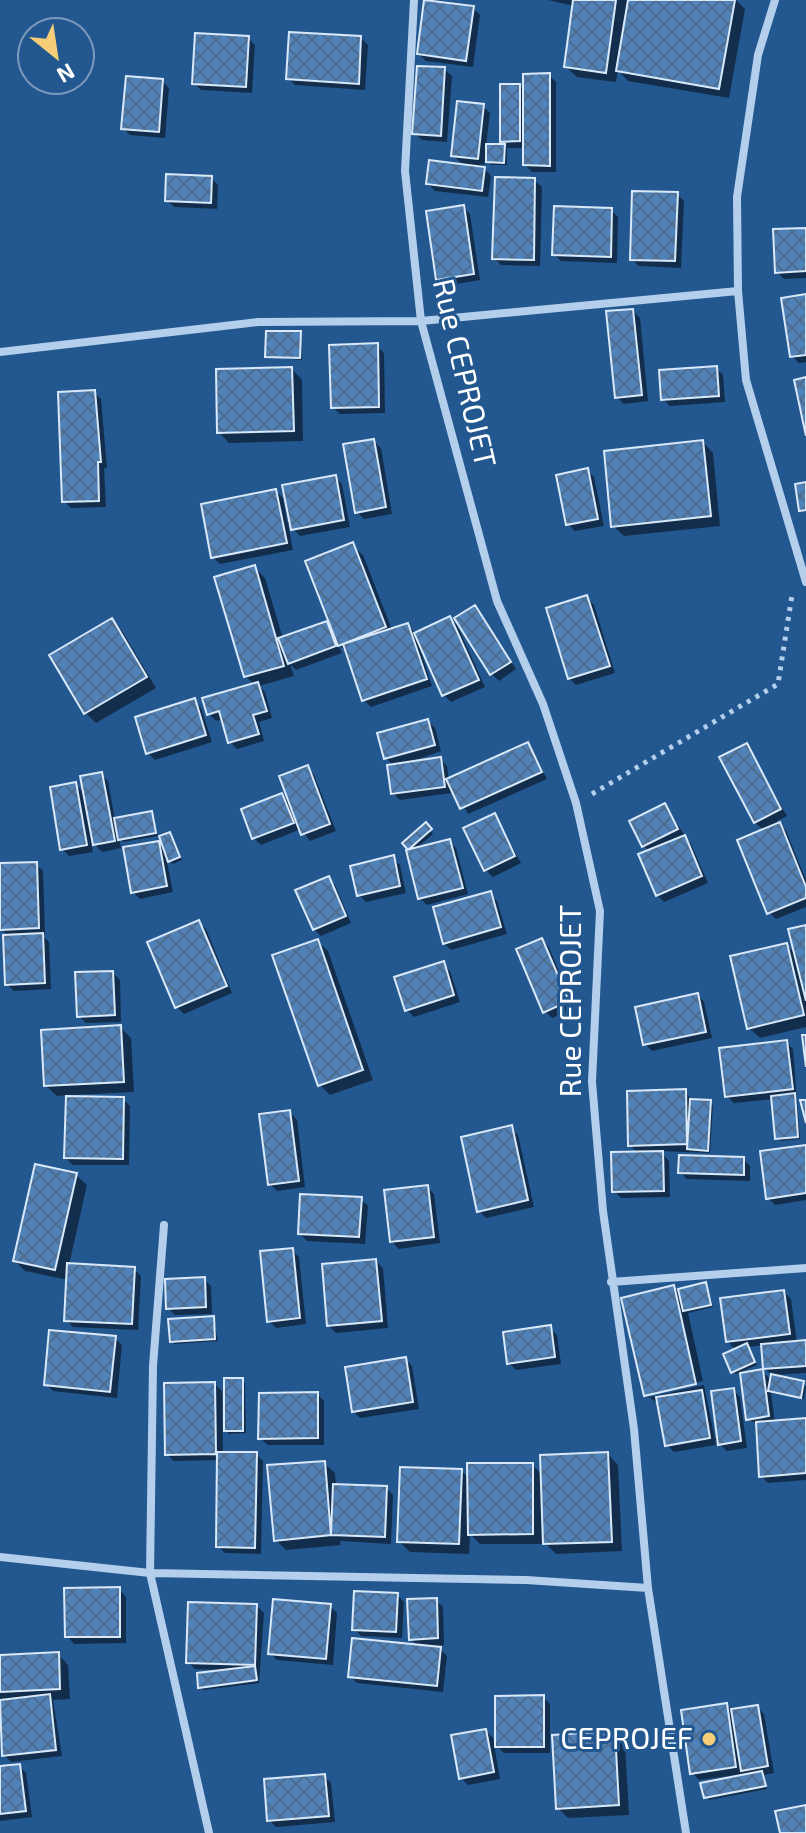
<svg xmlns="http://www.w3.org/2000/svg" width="806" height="1833" viewBox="0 0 806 1833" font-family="'Exo 2',sans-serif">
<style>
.shadow{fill:#0007}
.building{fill:url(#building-cross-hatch);stroke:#d9e9f9;stroke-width:2}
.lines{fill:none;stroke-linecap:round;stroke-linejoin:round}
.path{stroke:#b4cfec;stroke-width:5;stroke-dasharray:4 6;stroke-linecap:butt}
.street{stroke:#b4cfec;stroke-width:8}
.poi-dot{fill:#f7cd77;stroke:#23578f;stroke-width:3}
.labels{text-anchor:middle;stroke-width:6;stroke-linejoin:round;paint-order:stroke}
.street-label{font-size:30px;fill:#fff;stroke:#23578f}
.poi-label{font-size:30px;fill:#fff;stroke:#23578f;text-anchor:end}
</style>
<defs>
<pattern id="building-cross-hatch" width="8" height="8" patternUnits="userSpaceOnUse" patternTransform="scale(2)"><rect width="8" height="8" fill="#5082b8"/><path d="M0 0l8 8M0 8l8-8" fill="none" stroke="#4e6c8d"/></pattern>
</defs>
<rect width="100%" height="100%" fill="#23578f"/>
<path class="shadow" d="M548 0H736L745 9 729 98 628 81 618 70 616 82 577 77 566 67 574 6Z
M473 8 480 15 473 67 426 61 419 54Z
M248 38 255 45 252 93 201 90 194 83Z
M361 38 368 45 365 90 295 85 288 78Z
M444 69 452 76 447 142 422 140 414 133Z
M549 75 556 82V172H532L525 165V148H507V165H491L485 159 484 165 480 164 491 176 488 197 435 191 428 184 464 166 453 155 483 106 490 113 486 146H508L502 141 520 86 525 91Z
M162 81 169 88 165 138 130 135 123 128Z
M211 178 218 185 217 209 174 207 167 200Z
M534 180 542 187 540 266 501 265 494 258Z
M677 194 684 201 681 268 639 266 632 259Z
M463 207 470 214 480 280 445 286 438 279Z
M611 210 618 217 617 263 561 261 554 254Z
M806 230V278L784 279 777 272Z
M806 296V362L799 363 792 356Z
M633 311 640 318 648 401 624 404 617 397Z
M300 333 302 360 267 356Z
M377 346 384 353 385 413 340 414 333 407Z
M716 368 723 375 725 402 670 406 663 399Z
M292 369 302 380 303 441 229 443 219 432Z
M94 392 101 399 107 468H104L106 507 71 508 64 501Z
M374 441 381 448 392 514 364 519 357 512Z
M703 442 713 453 720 526 624 536 613 526Z
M587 470 594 477 604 526 575 531 568 524Z
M335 477 342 484 350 527 300 536 288 524 293 550 220 564 213 557 276 491 283 498 287 522H291Z
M352 545 363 555 392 630 408 625 416 634 450 618 457 625 485 687 451 702 444 695 423 648 420 649 432 686 371 707 364 700 349 654 338 644 342 653 296 670 290 664 294 676 259 686 265 692 272 718 259 722 264 741 237 749 230 742 223 719 216 721 209 714 255 685 245 676 254 567 265 578 283 639 326 623 334 631Z
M587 598 594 605 615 673 576 685 569 678Z
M475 608 516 669 499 681 492 674Z
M112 621 122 631 156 688 96 723 86 713Z
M194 701 201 708 212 742 155 760 148 753Z
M428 721 435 728 441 751 405 764 440 759 447 766 449 780 528 745 547 779 468 814 449 783 451 793 400 800 393 793 394 766 386 758Z
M746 745 787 816 777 821 786 831 806 880V907L776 919 769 912 764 831 755 822Z
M307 768 314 775 336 831 310 841 301 829 261 845 254 838 282 795 292 805Z
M101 774 108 781 115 820 151 813 158 836 123 842 119 838 121 848 102 852 91 841 93 852 69 856 62 849 75 784 85 794Z
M664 806 691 844 708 883 664 902 657 895 650 852 644 846Z
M494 816 521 863 493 877 486 870Z
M425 825 433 834 413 851 449 841 456 848 468 894 427 905 420 898 412 851 405 843Z
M170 834 182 860 173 864 166 857 173 892 140 899 133 892 158 843 167 852Z
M393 858 400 865 406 893 366 902 359 895Z
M36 864 43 871 45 934 42 935 49 942 51 989 14 991 7 984 9 937 1 929 0 865Z
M328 878 335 885 351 923 321 936 314 929Z
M490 894 497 901 507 934 451 950 444 943Z
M199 922 206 929 232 993 184 1014 177 1007Z
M806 927V1027L760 1038 749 1028 786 945 797 955Z
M542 940 549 947 574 1009 552 1018 545 1011Z
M317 941 328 951 373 1080 330 1095 320 1085Z
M443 964 450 971 460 1002 414 1017 407 1010Z
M113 973 120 980 121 1022 86 1023 79 1016Z
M698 995 704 1002 712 1038 652 1051 645 1044Z
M120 1027 131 1038 134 1092 72 1095V1099H123L130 1106 129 1165H73L66 1158 68 1095 57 1096 46 1086Z
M786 1042 793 1049 800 1139 780 1141 773 1099 734 1103 727 1096Z
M685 1091 692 1101 713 1105 710 1153 660 1151 669 1161 670 1197 621 1198 614 1191 639 1154 630 1145Z
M290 1112 297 1120 305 1187 277 1191 270 1184Z
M511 1128 518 1135 534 1207 486 1218 479 1211Z
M806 1147V1200L775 1205 768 1198Z
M743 1159 750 1166V1181L687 1179 680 1172Z
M76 1175 87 1185 69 1265 134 1269 141 1276 138 1330 73 1327 66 1320 68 1280 25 1271 15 1261Z
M427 1187 434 1194 440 1243 399 1249 392 1242Z
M361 1199 368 1206 365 1244 307 1241 300 1234Z
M292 1250 299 1257 306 1324 276 1328 269 1321Z
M376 1261 383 1268 388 1328 336 1333 329 1326Z
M204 1279 211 1286 212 1314 175 1315 168 1308Z
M705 1284 713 1307 688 1313 703 1381 650 1393V1397L704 1385 715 1439 719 1438 733 1390 740 1397 747 1448 727 1451 715 1440 716 1445 674 1452 667 1445 660 1405 646 1395 674 1287 678 1292Z
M784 1292 791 1299 797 1343 806 1342V1373L774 1375 803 1383 806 1387 804 1399 771 1393 775 1422 806 1420V1480L768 1483 761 1476 758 1425 748 1419 763 1372 776 1385 779 1383 765 1368 763 1345 749 1347 757 1365 736 1374 733 1371 736 1350 728 1342Z
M213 1318 218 1341 175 1344 172 1341Z
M550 1328 557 1335 561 1364 516 1370 509 1363Z
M115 1338 122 1345 117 1398 53 1391 46 1384Z
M405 1359 412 1366 419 1409 360 1418 353 1411Z
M242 1380 245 1383 246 1433 229 1434 226 1431Z
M215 1384 222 1391 223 1454H256L263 1461 261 1554 225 1553 218 1546 219 1460 174 1461 167 1454Z
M317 1394 324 1401V1445H268L260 1438Z
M608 1454 618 1465 622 1551 556 1554 546 1544H480L470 1534 469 1554 410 1552 399 1541 462 1471 469 1479 532 1465 543 1475Z
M324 1463 335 1473 336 1486 386 1488 393 1495 391 1544 340 1541 341 1545 286 1550 276 1540Z
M119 1589 126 1597V1643L74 1644 67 1636Z
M397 1595 404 1602 402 1638 361 1636 354 1629Z
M436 1600 443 1607 444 1645 430 1648 440 1649 447 1656 443 1692 357 1683 350 1676 419 1647 411 1639Z
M257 1606 264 1613 259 1683 203 1690 200 1687 220 1670 195 1669 188 1662Z
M330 1606 337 1613 333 1665 277 1660 270 1653Z
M58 1654 68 1665 70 1699 53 1700 62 1756 11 1762 4 1755 0 1717V1657Z
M543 1697 550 1704V1753H504L497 1746Z
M727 1705 732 1711 757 1707 764 1714 774 1773 764 1775 767 1789 709 1800 705 1797 737 1778 736 1775 699 1780 692 1773Z
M486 1731 493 1738 500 1779 468 1785 461 1778Z
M614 1733 625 1744 629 1815 568 1818 558 1808Z
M19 1766 26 1773 32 1817 0 1821V1768Z
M324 1776 331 1783 335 1822 276 1827 269 1820Z"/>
<path class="building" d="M424 0 474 6 466 61 417 54Z
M573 0H616L606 73 564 67Z
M628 0H735L719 89 616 71Z
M289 32 361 36 359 84 286 79Z
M195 33 249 36 246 87 192 84Z
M417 66 445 67 441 136 412 134Z
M550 73V166L523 165V74Z
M126 76 163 79 159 132 121 129Z
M500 84H520V141L500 142Z
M457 101 484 104 478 159 451 156Z
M486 144H505L504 163 486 162Z
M429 160 485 167 482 191 426 184Z
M166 174 212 176 211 203 165 201Z
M495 177 535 178 534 260 492 259Z
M632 191 678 192 675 261 630 260Z
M464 205 474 274 436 280 426 211Z
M554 206 612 208 611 257 552 255Z
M806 228V271L775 273 773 229Z
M806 294V355L790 357 781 298Z
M633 309 642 395 615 398 606 311Z
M266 331H301L300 358 265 357Z
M378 343 379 407 331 408 329 345Z
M717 366 719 396 661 400 659 370Z
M292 367 294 431 217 433 216 369Z
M806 377V436L794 380Z
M95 390 101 462H98L99 501 62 502 58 392Z
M374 439 386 507 355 513 343 444Z
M703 440 711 516 611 527 604 451Z
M588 468 598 519 566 525 556 475Z
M336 475 344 520 291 530 282 485Z
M806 482V510L799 511 795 484Z
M276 489 287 543 211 558 201 504Z
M353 542 386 627 338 646 305 561Z
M255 565 284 666 244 677 214 577Z
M587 595 610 666 568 679 546 608Z
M475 605 511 662 490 675 454 618Z
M450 616 479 680 442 696 414 633Z
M112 618 147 677 84 714 49 655Z
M327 621 336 646 288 664 278 638Z
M408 623 427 679 362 701 343 644Z
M258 682 267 711 253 715 259 734 228 743 219 711 207 715 202 698Z
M195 698 206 735 146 754 135 717Z
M428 719 435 745 384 759 377 733Z
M528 742 542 772 460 809 446 779Z
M747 743 781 809 754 823 719 757Z
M441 757 445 787 391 794 387 765Z
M308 765 330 824 301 835 279 776Z
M102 772 115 841 93 845 80 776Z
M76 782 87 845 60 850 50 787Z
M282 793 294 823 252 839 241 809Z
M665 803 678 829 642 847 629 821Z
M152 811 156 833 118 840 114 818Z
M495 813 515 856 484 871 463 828Z
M426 822 432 829 408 850 402 843Z
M780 822 806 887V898L767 914 737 840Z
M170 832 180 857 168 862 159 836Z
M685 835 702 876 656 896 638 854Z
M450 839 463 888 418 899 406 850Z
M159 841 167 886 131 893 123 847Z
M394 855 400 886 357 896 350 866Z
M37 862 39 928 0 930V863Z
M329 876 346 916 313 930 295 890Z
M491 891 501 927 443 944 433 907Z
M199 920 227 986 175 1008 147 942Z
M806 925V1001L788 929Z
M43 933 45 983 5 985 3 935Z
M542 938 569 1001 543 1013 516 949Z
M318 939 363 1070 318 1086 272 955Z
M787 943 804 1015 747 1029 730 956Z
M444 961 454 995 405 1011 394 977Z
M113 971 115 1015 77 1017 75 972Z
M698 993 706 1032 643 1045 635 1007Z
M121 1025 124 1082 44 1086 41 1030Z
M802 1035H806V1067Z
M787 1040 793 1089 725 1097 719 1048Z
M686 1089 687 1144 628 1146 627 1091Z
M795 1093 798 1137 775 1139 771 1096Z
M66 1096 124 1097 123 1159 64 1158Z
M690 1099 711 1100 708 1151 687 1149Z
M800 1100H806V1123Z
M290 1110 299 1181 268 1185 259 1114Z
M512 1125 528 1200 477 1212 461 1137Z
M806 1145V1193L766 1199 760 1151Z
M663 1151 664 1191 612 1192 611 1152Z
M679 1155 744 1157V1175L678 1173Z
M35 1164 77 1173 55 1270 13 1261Z
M428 1185 434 1237 390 1242 384 1190Z
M300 1194 362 1197 359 1237 298 1234Z
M293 1248 300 1318 267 1322 260 1251Z
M376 1259 382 1321 327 1326 322 1264Z
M67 1263 135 1267 132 1324 64 1321Z
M205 1277 206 1307 166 1309 165 1279Z
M706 1282 711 1305 683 1311 678 1289Z
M674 1285 696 1384 644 1396 621 1298Z
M784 1290 790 1334 726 1342 720 1298Z
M214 1316 215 1339 170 1342 168 1319Z
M551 1325 555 1357 507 1364 503 1332Z
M49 1330 116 1336 110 1392 44 1385Z
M806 1340V1366L763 1369 761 1344Z
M747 1343 755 1362 731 1373 723 1354Z
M406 1357 413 1402 352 1412 345 1367Z
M763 1369 769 1416 746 1420 740 1373Z
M771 1374 804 1381 801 1398 768 1391Z
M224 1378H243V1431H224Z
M215 1382 216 1454 165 1455 164 1383Z
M734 1388 741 1441 718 1445 711 1391Z
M702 1390 710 1438 665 1446 656 1397Z
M318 1392V1438L258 1439 259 1393Z
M806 1418V1473L759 1477 756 1422Z
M217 1452H257L255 1548 216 1547Z
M608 1452 612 1542 543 1544 540 1455Z
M325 1461 331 1535 274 1541 267 1465Z
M467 1463H533V1534L468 1535Z
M400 1467 462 1469 459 1544 397 1542Z
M333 1484 387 1486 385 1537 331 1535Z
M120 1587V1637H65L64 1588Z
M354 1591 398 1593 396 1632 352 1630Z
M437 1598 438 1638 409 1640 407 1599Z
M273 1599 331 1604 326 1659 268 1654Z
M188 1602 257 1604 255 1665 186 1663Z
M352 1638 441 1647 437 1686 348 1677Z
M59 1652 60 1689 0 1692V1655Z
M255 1666 257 1680 198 1688 197 1673Z
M50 1694 56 1750 2 1756 0 1700Z
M544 1695V1747H495V1696Z
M727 1703 736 1767 690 1774 681 1710Z
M758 1705 768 1766 741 1771 731 1709Z
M486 1729 494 1772 459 1779 451 1735Z
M615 1731 619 1805 556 1809 552 1735Z
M20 1764 26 1811 0 1814V1766Z
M762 1771 766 1786 704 1798 700 1783Z
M325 1774 329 1816 267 1821 264 1779Z
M806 1805V1833H780L775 1811Z"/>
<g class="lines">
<path class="path" d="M592 794 778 684 792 595"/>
<path class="street" d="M414 0 405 171 421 321 497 601 543 704 576 803 600 911 592 1082 603 1211 634 1429 648 1588 686 1833
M775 0 758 55 737 197 738 291 746 380 806 582
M0 352 258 322 421 321 738 291
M164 1225 153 1366 150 1573 209 1833
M611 1282 806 1268
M0 1557 150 1573 526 1580 648 1588"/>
</g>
<circle class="poi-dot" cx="709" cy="1739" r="8"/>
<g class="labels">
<g class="street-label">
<text transform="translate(464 373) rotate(77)" y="10">Rue CEPROJET</text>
<text transform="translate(571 1001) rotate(-90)" y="10">Rue CEPROJET</text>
</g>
<g class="poi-label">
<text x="693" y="1749">CEPROJEF</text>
</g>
</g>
<g transform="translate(56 56) rotate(150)"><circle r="38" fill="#23578f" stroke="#7b9abc" stroke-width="2"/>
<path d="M0-6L14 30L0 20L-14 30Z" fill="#f7cd77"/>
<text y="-12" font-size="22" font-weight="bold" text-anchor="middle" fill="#ffffff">N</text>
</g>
</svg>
